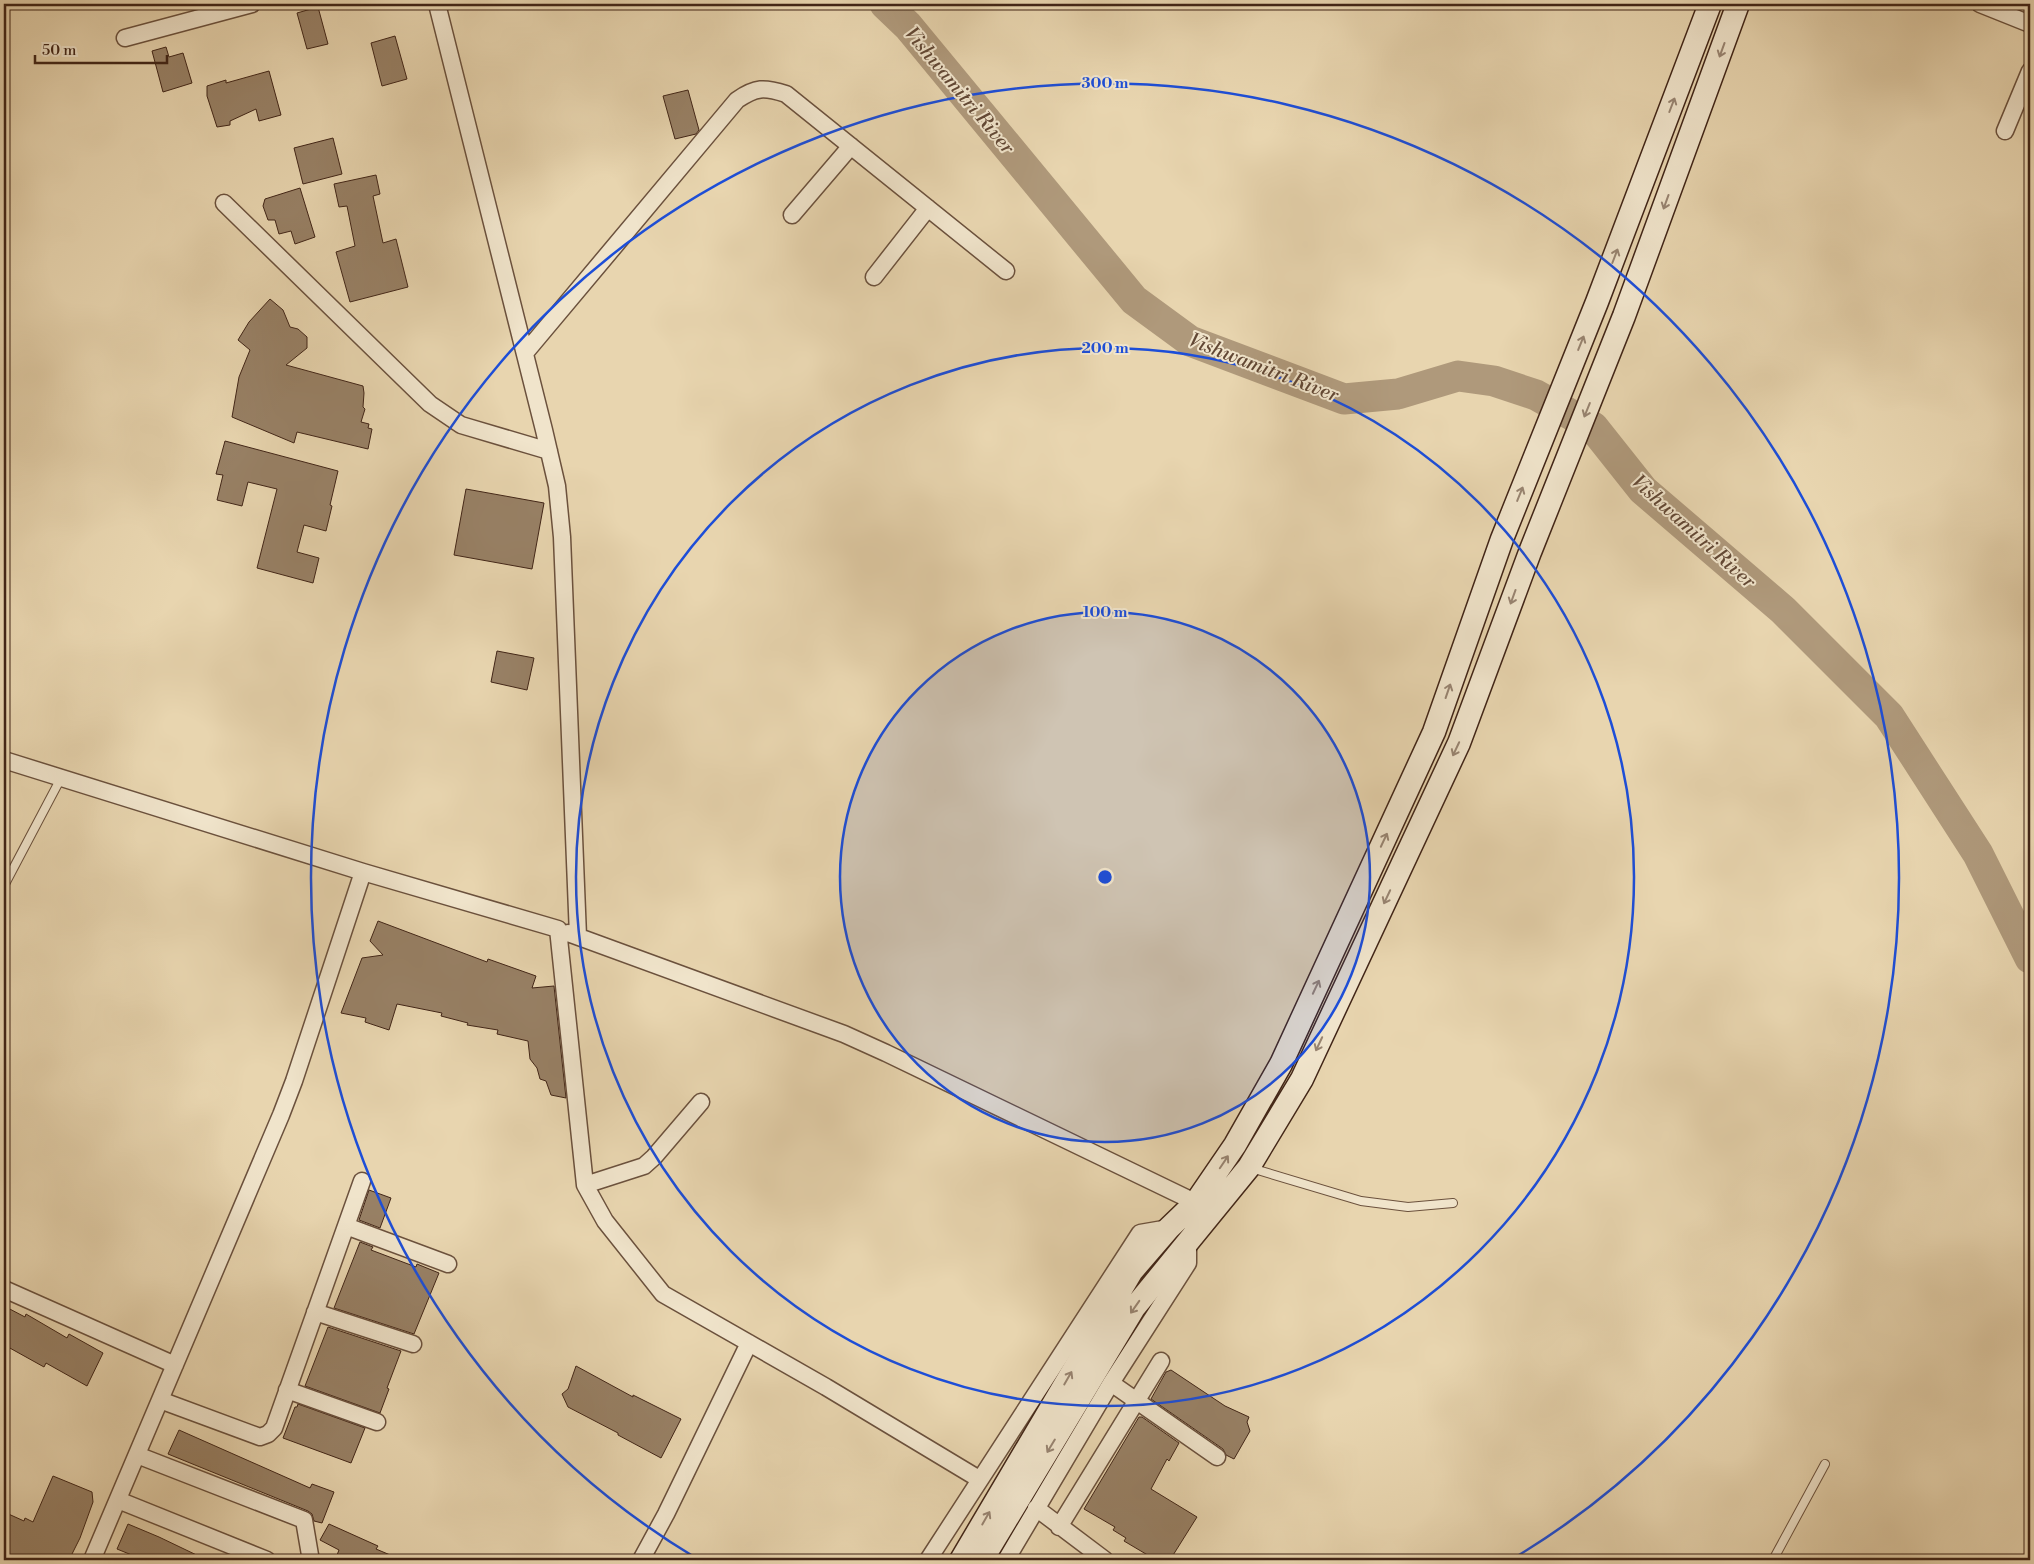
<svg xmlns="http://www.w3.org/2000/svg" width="2034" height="1564" viewBox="0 0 2034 1564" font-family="'Libre Bodoni',serif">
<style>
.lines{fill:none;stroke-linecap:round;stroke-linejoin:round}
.river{stroke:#af997b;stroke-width:31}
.building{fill:#988166;stroke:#412517}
.lane-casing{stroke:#6b513d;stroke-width:10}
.street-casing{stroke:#6b513d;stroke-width:19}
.secondary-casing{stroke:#412517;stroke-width:25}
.lane{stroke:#f0e4cb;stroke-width:8}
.street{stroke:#f0e4cb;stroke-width:16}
.secondary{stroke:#f0e4cb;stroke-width:22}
.oneway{stroke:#988471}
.ring{fill:none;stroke:#1d4ed8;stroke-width:2.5}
.labels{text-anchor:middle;stroke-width:4;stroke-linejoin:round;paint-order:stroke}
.water-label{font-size:20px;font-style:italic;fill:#624835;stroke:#f0e4cb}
.centre{fill:#1d4ed8;stroke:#f0e4cb;stroke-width:2.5}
.ring-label{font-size:15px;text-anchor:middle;font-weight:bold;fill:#1d4ed8;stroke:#f0e4cb;stroke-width:4;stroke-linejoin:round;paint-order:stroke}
</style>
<rect width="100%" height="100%" fill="#e8d5af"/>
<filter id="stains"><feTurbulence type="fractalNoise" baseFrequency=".004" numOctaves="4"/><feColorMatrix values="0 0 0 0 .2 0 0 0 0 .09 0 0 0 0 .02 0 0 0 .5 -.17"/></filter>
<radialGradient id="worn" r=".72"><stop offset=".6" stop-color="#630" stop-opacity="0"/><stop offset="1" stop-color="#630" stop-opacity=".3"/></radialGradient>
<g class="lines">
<path class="river" d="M885 4 908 26 1134 300 1190 341 1344 399 1398 394 1458 376 1494 381 1536 395 1593 427 1643 490 1783 610 1889 716 1978 854 2030 958"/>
</g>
<path class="building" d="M318 7 328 44 307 49 297 13Z
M395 36 407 79 382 86 371 43Z
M166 47 169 57 183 53 192 83 163 92 152 51Z
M269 71 281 115 259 121 256 109 230 121V125L217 127 207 96V86L226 80V83Z
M688 90 699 130 696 134 675 139 663 96Z
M333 138 342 174 303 184 294 148Z
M376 175 380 194 373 196 383 243 396 239 408 287 350 302 336 252 355 246 347 206 339 207 334 184Z
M300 188 315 237 295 244 291 231 279 234 275 220H268L263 206 265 199Z
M270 299 283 310 290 327 298 329 307 337V348L286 365 363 386 364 393 363 407 365 409 361 422 369 424 368 428 372 429 368 449 297 432 294 443 232 417 239 377 250 350 238 340 249 322Z
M225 441 338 471 330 505 332 506 326 531 304 525 297 552 319 558 313 583 257 568 277 489 248 482 242 506 217 500 223 475 216 474Z
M466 489 544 503 532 569 454 555Z
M497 651 534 658 527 690 491 682Z
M378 921 487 962 488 959 536 976 532 988 554 986 566 1098 551 1095 546 1081 540 1079 537 1068 530 1059 528 1041 497 1034 498 1030 467 1025 468 1023 441 1016 442 1013 397 1004 389 1030 365 1022 366 1018 341 1013 362 958 383 955 370 941Z
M369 1190 391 1198 380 1228 359 1220Z
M360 1242 373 1247 371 1250 416 1267 417 1264 439 1273 414 1334 334 1308Z
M4 1306 25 1317 26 1314 67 1338 69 1334 103 1353 87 1386 46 1363 44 1367 8 1347H4Z
M328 1327 401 1351 387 1388 389 1389 380 1413 305 1386Z
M576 1366 633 1397V1395L681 1419 661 1458 618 1435V1433L568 1407 562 1394 568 1389Z
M1171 1370 1225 1406 1249 1417 1247 1422 1250 1431 1234 1459 1226 1455 1223 1449 1151 1399 1166 1372Z
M298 1404 365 1428 351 1463 283 1438 295 1407H297Z
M1139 1417H1142L1179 1443 1169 1461 1167 1459 1151 1489 1197 1517 1170 1560H1156L1124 1541 1126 1538 1113 1530 1115 1527 1084 1509Z
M179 1430 310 1488 312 1484 334 1492 322 1523 314 1521 312 1514 308 1511 168 1454Z
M53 1476 92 1492 93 1502 80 1538 69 1560H4V1512L24 1521 25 1518 33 1522Z
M128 1524 159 1537 207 1560H144L117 1549Z
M329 1524 378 1546 376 1549 402 1560H335L339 1550 320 1540Z"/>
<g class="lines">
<g class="lane-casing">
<path id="lane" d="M4 886 61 778
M1251 1168 1361 1201 1408 1207 1453 1203
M1773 1560 1825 1464"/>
</g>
<g class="street-casing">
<path id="street" d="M437 4 544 430 557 486 562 537 578 936
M1980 4 2030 24
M125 38 252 4
M2005 131 2030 71
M224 203 430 404 461 425 549 451
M792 215 851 146
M874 277 928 208
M525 353 737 100C756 87 764 87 786 94L1006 271
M4 760 363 872 558 929 585 1185 605 1221 663 1294 826 1387 979 1479
M568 933 844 1034 886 1053 1203 1206
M585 1185 644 1166 654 1157 701 1102
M346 1226 448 1264
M4 1289 175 1365
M315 1312 413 1344
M1111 1383 1217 1457
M287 1390 377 1422
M160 1400 260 1437 268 1434 274 1428 362 1181
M137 1455 304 1520 310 1555
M118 1500 267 1560
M1036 1508 1105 1560
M1059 1527 1161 1361
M92 1560 281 1115 294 1081 363 872
M641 1560 666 1514 749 1343
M928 1560 1140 1233 1169 1228
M1006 1560 1111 1383 1188 1263V1240"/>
</g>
<g class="secondary-casing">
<path id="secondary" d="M961 1560 1132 1271 1169 1228 1196 1202 1235 1145 1281 1064 1434 732 1502 539 1597 302 1710 4
M982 1560 1134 1308 1249 1167 1302 1079 1459 743 1530 552 1624 316 1738 4"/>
</g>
<use href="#lane" class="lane"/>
<use href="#street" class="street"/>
<use href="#secondary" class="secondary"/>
</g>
<defs><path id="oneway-shaft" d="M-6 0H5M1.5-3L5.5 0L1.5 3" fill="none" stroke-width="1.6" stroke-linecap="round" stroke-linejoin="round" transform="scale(1.25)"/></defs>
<g class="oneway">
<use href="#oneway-shaft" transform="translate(1722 50) rotate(110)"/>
<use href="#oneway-shaft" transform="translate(1672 105) rotate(-69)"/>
<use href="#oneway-shaft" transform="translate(1666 202) rotate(110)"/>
<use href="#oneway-shaft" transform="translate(1615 256) rotate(-69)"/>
<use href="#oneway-shaft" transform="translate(1581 343) rotate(-68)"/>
<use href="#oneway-shaft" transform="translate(1587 410) rotate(112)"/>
<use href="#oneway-shaft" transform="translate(1520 494) rotate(-68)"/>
<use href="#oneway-shaft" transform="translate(1513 597) rotate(110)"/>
<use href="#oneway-shaft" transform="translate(1448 691) rotate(-71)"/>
<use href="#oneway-shaft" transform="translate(1456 749) rotate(115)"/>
<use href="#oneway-shaft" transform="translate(1384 840) rotate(-65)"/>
<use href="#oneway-shaft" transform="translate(1387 897) rotate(115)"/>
<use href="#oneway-shaft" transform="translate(1316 987) rotate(-65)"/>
<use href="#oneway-shaft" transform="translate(1319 1044) rotate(115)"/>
<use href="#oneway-shaft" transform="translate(1224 1162) rotate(-56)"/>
<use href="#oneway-shaft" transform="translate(1135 1307) rotate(125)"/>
<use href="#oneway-shaft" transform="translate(1068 1378) rotate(-60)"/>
<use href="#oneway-shaft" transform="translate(1051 1446) rotate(121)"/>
<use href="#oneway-shaft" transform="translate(986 1518) rotate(-60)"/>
</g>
<circle cx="1105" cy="877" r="265" fill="#1d4ed8" fill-opacity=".12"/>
<g class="ring">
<circle cx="1105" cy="877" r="265"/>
<circle cx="1105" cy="877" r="529"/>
<path d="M696 1558A794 794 0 1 1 1514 1558"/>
</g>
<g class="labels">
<g class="water-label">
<text transform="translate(960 90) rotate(50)" y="7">Vishwamitri River</text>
<text transform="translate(1264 367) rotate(21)" y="7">Vishwamitri River</text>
<text transform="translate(1694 531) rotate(42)" y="7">Vishwamitri River</text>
</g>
</g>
<circle cx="1105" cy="877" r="8" class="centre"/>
<g class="ring-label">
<text x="1105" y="88">300 m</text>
<text x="1105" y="353">200 m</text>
<text x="1105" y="617">100 m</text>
</g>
<rect width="2034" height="1564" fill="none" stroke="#e8d5af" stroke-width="20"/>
<rect x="5" y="5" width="2024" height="1554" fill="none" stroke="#412517" stroke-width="2.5"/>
<rect x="10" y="10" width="2014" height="1544" fill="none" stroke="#412517"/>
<path d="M35 55v8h132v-8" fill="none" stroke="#412517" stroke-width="2.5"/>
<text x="42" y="55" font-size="15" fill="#412517" stroke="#f0e4cb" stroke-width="4" paint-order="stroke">50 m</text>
<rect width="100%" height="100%" filter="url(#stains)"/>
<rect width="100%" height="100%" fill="url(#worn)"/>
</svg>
